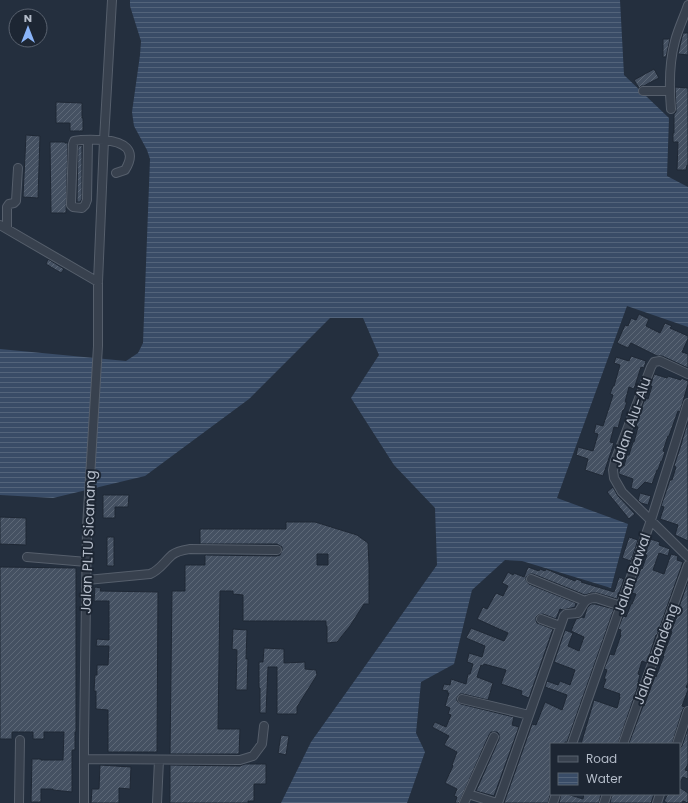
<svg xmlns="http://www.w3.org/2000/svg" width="688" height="803" viewBox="0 0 688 803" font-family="Poppins,sans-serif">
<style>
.water{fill:url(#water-rules)}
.building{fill:url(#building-hatch);stroke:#1f2835;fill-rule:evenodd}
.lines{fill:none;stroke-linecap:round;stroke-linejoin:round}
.minor-casing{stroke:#565f6c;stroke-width:10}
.minor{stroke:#38414e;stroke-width:8}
.labels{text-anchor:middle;stroke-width:4;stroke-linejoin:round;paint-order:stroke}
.street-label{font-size:14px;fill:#b4bcc9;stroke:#1d2633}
</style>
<defs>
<pattern id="water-rules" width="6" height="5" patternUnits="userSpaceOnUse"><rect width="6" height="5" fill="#394c67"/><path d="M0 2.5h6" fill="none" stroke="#53647b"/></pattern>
<pattern id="building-hatch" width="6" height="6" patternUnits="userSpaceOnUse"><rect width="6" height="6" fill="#455162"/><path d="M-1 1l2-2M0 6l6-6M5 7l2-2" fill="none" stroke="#5d6877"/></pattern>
</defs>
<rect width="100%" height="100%" fill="#242f3e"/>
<path class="water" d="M130 0H620L624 75 669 118 667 176 688 187V327L627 306 557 498 628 524 611 588 522 561 505 560 472 590 454 664 421 682 416 733 425 752 407 803H281L311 742 437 565 435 508 394 465 351 398 379 355 363 318H330L249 399 145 476 53 498 0 495V349L126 361 138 353 143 343 150 159 147 150 134 126 132 112 140 55 141 41 130 6Z"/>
<path class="building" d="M683 33H688V55L678 54Z
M663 39H670L666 57H663Z
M654 69 659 78 649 83 644 86H641L639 88 634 80Z
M675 87 688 88V165H687L686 170H677L678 142H673V133H674V114L676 112V109Z
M56 102 82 103V118H83V131H70V123H56Z
M26 135 40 136 38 198 23 197Z
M50 142H65V143H68L66 213H51Z
M82 145V199L80 202H77L78 146Z
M48 259 64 269 61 273 46 264Z
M639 314 649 319 646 326 660 333 665 323 672 326 670 328 688 336V339L682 352 688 354V368L662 356H657L631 343 628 348 617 343 625 325 628 326 631 318 636 320Z
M631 356 646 361 644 368 641 367 634 389 629 387 625 402H627L624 410H623L618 428 614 427 610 442 614 443 603 476 585 470 588 459 576 455 578 447 593 451 598 434 594 433 596 424 603 426 613 395 610 394 613 386H614L620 365 614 363 616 357 629 361Z
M654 374 667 378 668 376 681 380V378L688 381V384L680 412 678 411 669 436H668L663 451 665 452 662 461H661L658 470H657L652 484 645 482 637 490 631 488 633 479 619 474V472L621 465 624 466 627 455H629L633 442H634L638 427 636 426 642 407 645 398 648 399 652 386H650Z
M687 424H688V541L675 535 678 525 660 519 664 507 661 506 670 480H672L676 467 674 466 682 442V441Z
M613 487 618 496 635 514 629 519 607 492Z
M640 493 651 496 648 505 641 503 638 500Z
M103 495H129L128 507H115V518H103Z
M0 517 26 518V545L0 544Z
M286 522H315L357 535 368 543 369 565V604H364L350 626 337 642 327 643V626H326V621H243V595L233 594V591H220L218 729H240L239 754H170L172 591H185V565H205V555L277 556 280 555 282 550V547L277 544H200V529H286ZM317 554H328V565H317Z
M107 537H114V566H107Z
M629 537 638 540 631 561 622 558Z
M650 539 660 542 659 545 670 549 668 556 659 553 653 570 664 574 671 554 678 556 677 560 683 562 657 635H656L647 663 642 661 638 674 640 675 638 682 639 683 618 744H581L594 700 617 708 620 697H619L620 694 603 688 606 679H604L607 670 604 669 610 654 614 655 621 635H620L621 630 618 629 623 616 626 617 631 604H632L636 594 631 593 641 568 642 569 647 555H645Z
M0 567 76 568V732H75V750H72V792L53 790V789H41V802H31L32 759H41V760H63L64 732H44V739H33V732H12V739H0Z
M528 567 539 571 540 569 545 571 546 569 575 581 576 579 582 581 581 582 614 592 619 577 624 579 617 599 597 593H591L585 595 533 574H530L526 577V580L529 584 576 603 575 607 563 610 560 609 556 619 543 614 538 615 536 617V620L537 623 553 629 529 698 521 695 522 691 501 684 506 670 484 664 483 666 481 665 477 677 493 683 488 700 463 694H460L458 696 457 698V701L461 704 514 717 512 725 519 727 494 796 476 791 499 739V734L497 732H491L489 735 459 803H455L457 797 454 796 457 789 445 783 453 766 452 765 457 752 444 745 449 736 432 727 435 722 446 727 451 715 448 714 450 708 445 706 449 693H447L448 691 442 690 444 684 450 685 451 679 466 684 468 674H470L473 664 467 662 469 653 482 657 485 646 466 638 471 628 504 641 508 633 477 619 483 607 487 609 496 593 503 596 508 586 502 583 508 572 513 575 514 573 524 577Z
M688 581V683L686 687 688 688V690L682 706 685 707 683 709 672 744H631L629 743 643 706H644L655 676 656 677 660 666 664 656H663L672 632 671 631 677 616H676Z
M95 587 101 588 100 591 158 592 157 752H108V710L96 709V691H94L95 675H97V665H108L109 646H96L97 639 109 640V601H94Z
M591 604H595L614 609 567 742H565L564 744H551V792L548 803H504L532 724 536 725 545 702 562 710 567 695 545 687 547 681 558 685 560 681 570 685 575 670 554 662 565 630 573 633 568 646 579 651 584 637 571 631 576 619 582 617 584 618 587 608Z
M233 629 247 630 246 659H248L247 690H236L237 650 232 649Z
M264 648 284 649V663L305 662V669L316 670 317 675 297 707V714H277V667H268L266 713H260V688H259V662H263Z
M688 728V764L685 770 688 771V779L683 777 679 784V749L682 746Z
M281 735 289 736 286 755 278 753Z
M245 764H266V784H254V801H248V803H170V765L240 766Z
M100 765 131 767 130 789 119 788V803H91L92 789H99Z
M679 787 688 793V803L683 801 682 803H667L664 801 668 794H679Z
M561 794H567L583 799 584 794H601L599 803H559Z
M612 794H654L651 803H610Z"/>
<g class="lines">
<g class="minor-casing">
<path id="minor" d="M112 0 104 140C123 142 138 149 125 170L116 173
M643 91H669
M671 109C669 86 669 63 675 41 678 29 684 17 688 5
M0 225 98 282
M7 229V207L9 204 14 203 16 201 18 168
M688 374 660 361 654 362 651 367 615 461 613 470 614 478 622 492 688 557
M27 557 87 562
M531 579 585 601
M87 580 150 574C160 570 164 562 172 555 177 551 184 550 190 549L277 550
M541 619 560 626
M462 699 529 715
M572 744 651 520 688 403
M623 744 688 565
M677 744 688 711
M84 759 240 760 253 756 262 744 264 726
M468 794 497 803
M19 803 20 740
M84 803V741L87 527 98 346V282L104 140C94 140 84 139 74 141L73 144 71 203V205L73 207 82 208 85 205 87 200 88 140
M157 803 159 760
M464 803 494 737
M498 803 564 616 566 614 578 613C584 604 584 598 596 598L621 606
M553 803 556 794
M604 803 607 794
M657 803 660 794"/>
</g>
<use href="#minor" class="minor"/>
</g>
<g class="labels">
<g class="street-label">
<text transform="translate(631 422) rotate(-71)" y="5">Jalan Alu-Alu</text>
<text transform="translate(88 542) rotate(-88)" y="5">Jalan PLTU Sicanang</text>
<text transform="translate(632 574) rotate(-71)" y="5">Jalan Bawal</text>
<text transform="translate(656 654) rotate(-70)" y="5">Jalan Bandeng</text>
</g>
</g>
<rect x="550" y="743" width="130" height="52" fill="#1d2633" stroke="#59626f"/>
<rect x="558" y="756" width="20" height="6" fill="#38414e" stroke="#59626f"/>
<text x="586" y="763" font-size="12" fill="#b4bcc9">Road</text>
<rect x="558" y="773" width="20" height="12" fill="url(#water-rules)" stroke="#59626f"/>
<text x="586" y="783" font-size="12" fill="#b4bcc9">Water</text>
<g transform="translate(28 28)"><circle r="19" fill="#1d2633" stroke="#59626f"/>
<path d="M0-3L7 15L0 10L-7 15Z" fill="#8ab4f8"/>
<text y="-6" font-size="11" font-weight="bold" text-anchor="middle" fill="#b4bcc9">N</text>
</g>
</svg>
